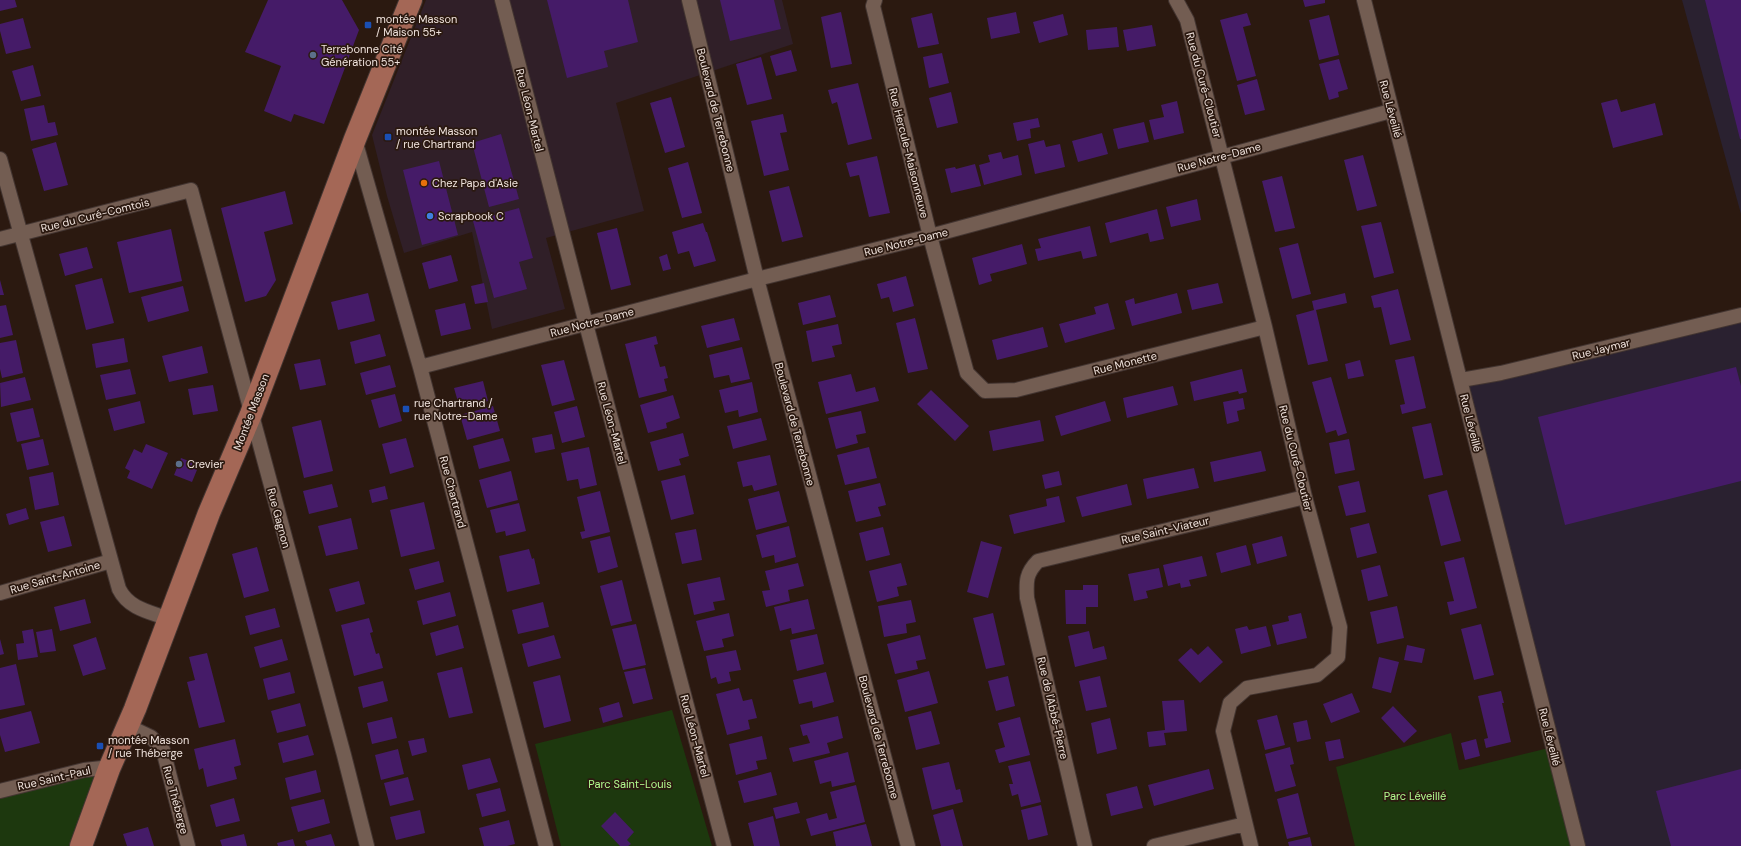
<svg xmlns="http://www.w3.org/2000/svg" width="1741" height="846" viewBox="0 0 1741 846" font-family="'DM Sans',sans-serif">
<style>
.commercial{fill:#301f28}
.industrial{fill:#2a2130}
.green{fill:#1d380e}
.building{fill:#451b68}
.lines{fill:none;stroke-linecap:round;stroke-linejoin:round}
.street-casing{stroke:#433531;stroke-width:16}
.primary-casing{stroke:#433531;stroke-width:24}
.street{stroke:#735d52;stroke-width:14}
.primary{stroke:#a46756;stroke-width:22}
.transit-dot{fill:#1a4fb4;stroke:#2b1910;stroke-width:1.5}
.service-dot{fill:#5c6f8a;stroke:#2b1910;stroke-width:1.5}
.food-dot{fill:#e8710a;stroke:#2b1910;stroke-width:1.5}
.shop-dot{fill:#3f7fe0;stroke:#2b1910;stroke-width:1.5}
.labels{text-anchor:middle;stroke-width:3.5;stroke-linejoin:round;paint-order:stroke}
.poi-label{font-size:11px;fill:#efe2dc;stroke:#2b1910;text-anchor:start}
.street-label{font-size:11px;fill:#efe2dc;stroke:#2b1910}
.park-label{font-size:11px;fill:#b2fc8f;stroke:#2b1910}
</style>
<rect width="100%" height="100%" fill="#2b1910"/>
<path class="commercial" d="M426 0H782L793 44 616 103 644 211 546 238 565 309 492 329 472 232 404 253 387 196 372 135Z"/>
<path class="industrial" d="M1682 0H1741V214Z
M1741 314V846H1578L1553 747 1467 376Z"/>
<path class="green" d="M672 710 712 846H561L535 744Z
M1451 733 1459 770 1553 747 1578 846H1355L1336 767Z
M102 768 81 846H0V791Z"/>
<path class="building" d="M0 0H15L17 7 0 11Z
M268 0H342L359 30 324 124 294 114 291 122 264 111 281 66 245 52Z
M547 0H628L638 42 604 51 608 67 567 78Z
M720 0H774L781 29 730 41Z
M1303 0H1325V3L1305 7Z
M1705 0H1741V139H1740Z
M841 12 852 64 831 68 821 17Z
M1016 12 1020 33 991 39 987 18Z
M932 13 939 44 918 48 911 18Z
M1247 13 1251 25 1243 27 1256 76 1237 81 1220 20Z
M1063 14 1068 35 1039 43 1033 22Z
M1329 15 1339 55 1319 60 1309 20Z
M23 18 31 48 6 54 0 31V24Z
M1152 25 1156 46 1127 51 1123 30Z
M1117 27 1119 47 1088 50 1086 30Z
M791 50 797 71 776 76 770 56Z
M942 53 949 83 929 88 923 57Z
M761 57 772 99 747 105 736 64Z
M1339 59 1348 89 1338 92 1339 97 1329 100 1319 64Z
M33 65 41 96 21 101 12 71Z
M1257 79 1265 110 1245 115 1237 85Z
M858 83 872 139 848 145 837 102 832 104 828 90Z
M951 92 958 123 937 128 929 98Z
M671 97 685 147 665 153 650 103Z
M1617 99 1621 112 1655 103 1663 135 1613 148 1601 103Z
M1177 101 1184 133 1154 140 1149 120 1164 117 1161 105Z
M44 105 48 123 55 122 58 135 31 141 24 109Z
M783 114 787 132 780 133 789 170 764 176 751 121Z
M1038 118 1040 127 1030 129 1031 138 1017 141 1013 123Z
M1144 122 1149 142 1118 149 1113 129Z
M1102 133 1108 154 1078 162 1072 141Z
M501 134 519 199 489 207 472 143Z
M1044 140 1046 147 1060 144 1065 167 1035 174 1028 144Z
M56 142 68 185 44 191 32 149Z
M1001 152 1003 159 1018 155 1022 175 984 185 979 165 990 162 988 155Z
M1363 155 1377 206 1357 211 1344 160Z
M877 156 890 213 869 217 859 175 850 177 846 163Z
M439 161 458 235 422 245 403 170Z
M688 162 702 213 682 218 668 168Z
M975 164 981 186 951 193 945 169 955 167 956 169Z
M1282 176 1295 228 1275 232 1262 181Z
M789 186 803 237 782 242 769 191Z
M285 191 293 224 264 232 276 280 266 296 245 302 221 208Z
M1197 199 1201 220 1171 227 1166 207Z
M519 208 533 258 519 262 527 289 494 298 473 221Z
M1157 209 1164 239 1150 242 1148 233 1110 243 1105 223Z
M1381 222 1394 273 1374 278 1361 226Z
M703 223 706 232H707L716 261 694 267 689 251 678 254 672 232Z
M1090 226 1097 256 1083 259 1081 251 1038 261 1035 249 1041 248 1038 239Z
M617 228 631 285 611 290 597 233Z
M171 229 182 281 129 293 117 242Z
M1298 243 1311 294 1292 299 1279 248Z
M1022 244 1027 264 990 274 992 281 979 285 972 258Z
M87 247 93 268 65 276 59 254Z
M667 254 671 269 663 271 659 257Z
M451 255 458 281 429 289 422 263Z
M906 276 914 306 893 312 889 297 881 299 877 284Z
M102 278 114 323 86 330 75 285Z
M0 280 4 295H0Z
M484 283 488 302 475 304 471 286Z
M1218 283 1223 303 1192 310 1187 290Z
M183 286 189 311 148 322 141 297Z
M1398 289 1411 340 1390 345 1381 307 1374 308 1371 296Z
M368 293 375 321 338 330 331 302Z
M1177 293 1182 313 1132 326 1125 301 1134 298 1135 304Z
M1345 293 1347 303 1316 310 1328 361 1308 365 1296 315 1314 310 1312 301Z
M830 295 836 317 803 325 798 303Z
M465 303 471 329 441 336 435 310Z
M1108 303 1115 329 1065 343 1059 324 1096 314 1094 307Z
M6 305 13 335 0 338V306Z
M734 318 740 340 707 348 701 326Z
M915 318 928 369 908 373 896 323Z
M838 324 842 344 832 346 835 357 812 362 806 331Z
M1043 327 1048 347 997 360 992 340Z
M380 334 386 356 355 364 350 342Z
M656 336 658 344 654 345 660 367 665 366 668 378 664 379 667 391 639 398 625 344Z
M124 338 128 362 96 368 92 344Z
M16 340 23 373 2 378 0 369V343Z
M202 346 208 373 169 382 162 356Z
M742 347 750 379 731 383 729 375 714 378 709 355Z
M1414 356 1426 408 1402 414 1400 405 1405 404 1395 360Z
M320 359 326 385 300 390 294 364Z
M564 360 575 400 552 406 541 365Z
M1360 360 1364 376 1348 379 1345 364Z
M390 365 396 387 366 395 360 373Z
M1736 367 1741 386V481L1565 525 1538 417Z
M130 369 136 394 106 400 100 375Z
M1242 369 1247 392 1239 394 1238 391 1194 401 1190 382Z
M851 374 856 392 875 387 879 401 826 414 818 382Z
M25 377 31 400 1 407 0 383Z
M1331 377 1347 433 1338 436 1336 430 1326 433 1312 382Z
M483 381 488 401 460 409 454 388Z
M752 382 758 412 739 417 738 410 725 413 719 390Z
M213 385 218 411 193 415 188 389Z
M1173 386 1178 405 1127 418 1123 398Z
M931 390 969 426 955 441 917 404Z
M395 394 402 421 379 428 371 400Z
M673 395 680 418 666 423 667 428 648 433 640 405Z
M1243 398 1245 409 1237 411 1239 421 1227 424 1223 402Z
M140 401 145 423 114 431 108 409Z
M1105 401 1111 421 1061 436 1055 416Z
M493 406 500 431 467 440 460 415Z
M577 406 585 437 562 443 554 412Z
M33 408 40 437 17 442 10 413Z
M861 411 866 433 856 435 858 443 836 449 828 418Z
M761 418 767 440 733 449 727 426Z
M321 420 333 471 304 478 292 427Z
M1040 420 1044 441 993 451 989 431Z
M1431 423 1443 475 1424 479 1412 427Z
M683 433 689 456 679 459 681 465 658 471 650 442Z
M552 434 555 449 535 453 532 438Z
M406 438 414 467 390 474 382 444Z
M503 438 510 461 479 469 473 446Z
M43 439 49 465 27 470 21 444Z
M1349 439 1355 470 1335 474 1329 443Z
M146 444 168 453 152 489 127 478 130 471 125 468 134 449 142 453Z
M589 447 597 485 580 489 578 479 567 481 561 453Z
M869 447 877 478 845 485 837 455Z
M1261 451 1266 471 1214 482 1210 462Z
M770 455 777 485 754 491 752 485 743 487 737 462Z
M181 458 199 465 192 482 174 475Z
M1194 468 1199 488 1147 499 1143 479Z
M511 471 518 500 487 508 479 480Z
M1059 471 1062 485 1045 489 1042 475Z
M53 472 59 505 35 510 29 477Z
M685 475 694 514 671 520 661 481Z
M1359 481 1366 512 1346 516 1338 486Z
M880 483 886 505 878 507 881 516 856 522 848 491Z
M332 484 338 507 309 514 303 491Z
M1127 484 1132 505 1082 517 1076 497Z
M385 486 388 499 372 503 369 490Z
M1447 490 1461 541 1441 546 1428 495Z
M600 491 610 532 582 539 580 532 585 531 577 497Z
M779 491 787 522 756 530 748 499Z
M1059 496 1065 522 1014 534 1009 515 1047 506 1046 499Z
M424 502 435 549 401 557 390 510Z
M519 503 526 531 506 536 505 531 496 533 490 510Z
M26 508 29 519 9 525 6 514Z
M64 516 72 546 48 552 40 522Z
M351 518 358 549 326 556 318 526Z
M1369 523 1377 553 1357 558 1350 528Z
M789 526 796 557 775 563 774 555 762 558 756 535Z
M883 527 890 555 866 561 859 533Z
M696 529 702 560 682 564 675 533Z
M610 536 618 567 598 573 590 541Z
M1282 536 1287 556 1257 564 1252 544Z
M981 541 1002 547 988 598 967 592Z
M1246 545 1251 565 1221 573 1216 553Z
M257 547 269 591 244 598 232 554Z
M529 549 532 559 534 558 540 584 507 592 499 556Z
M1202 556 1207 576 1189 580 1191 586 1181 588 1180 583 1168 586 1163 565Z
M1464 557 1477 608 1450 615 1447 602 1454 601 1444 562Z
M439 561 444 582 415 590 409 569Z
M798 563 804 586 788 590 790 601 766 607 762 591 770 590 765 571Z
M901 563 907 585 897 587 899 596 877 602 869 571Z
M1380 565 1388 596 1368 601 1361 570Z
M1159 568 1163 587 1146 591 1148 598 1134 601 1128 574Z
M720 577 725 600 713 602 715 610 694 615 687 584Z
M622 580 632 621 611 626 600 586Z
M359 581 365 604 336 612 329 589Z
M1083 585H1098V607H1086V624H1066L1065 590H1083Z
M450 592 456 616 423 625 417 601Z
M85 599 91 623 60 631 54 607Z
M808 599 815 629 792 634 791 628 780 631 774 607Z
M911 600 916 622 906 624 907 633 884 637 878 606Z
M543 602 549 627 518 634 512 610Z
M1397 606 1404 638 1377 644 1370 612Z
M275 608 280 627 250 635 245 616Z
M729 613 734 636 722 639 724 647 704 651 696 621Z
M993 613 1005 665 986 669 973 618Z
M1301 613 1307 638 1277 645 1272 625 1289 621 1288 616Z
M369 618 373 632 370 633 376 654 379 653 383 668 354 676 341 625Z
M636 624 646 665 623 670 612 629Z
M1481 624 1494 675 1474 680 1461 629Z
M458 625 464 648 436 656 430 633Z
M1247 626 1249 630 1266 626 1271 646 1241 654 1235 629Z
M33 629 38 657 18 660 16 644 24 643 22 631Z
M52 629 56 651 40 653 36 632Z
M1089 631 1093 649 1104 646 1107 659 1075 667 1068 636Z
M817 634 824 664 797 671 790 640Z
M554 635 561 658 528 667 522 644Z
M920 635 926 659 916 661 918 669 895 674 887 644Z
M96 637 106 669 83 676 73 645Z
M0 639 4 654 0 655Z
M282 639 288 660 260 668 254 647Z
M1407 645 1425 649 1422 663 1404 660Z
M1208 646 1223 662 1200 683 1178 660 1191 648 1198 655Z
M736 650 741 670 729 672 731 681 718 684 716 677 711 679 706 656Z
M207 653 225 722 199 728 187 682 195 680 189 657Z
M1379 657 1399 662 1391 693 1372 688Z
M16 664 25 705 0 710V668Z
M462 667 473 713 449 718 437 673Z
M645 668 653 699 633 704 624 672Z
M929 671 938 703 905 712 897 680Z
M290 672 295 693 268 700 263 679Z
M826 672 834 702 813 708 812 701 799 704 793 680Z
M560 675 571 721 544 728 533 682Z
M1008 676 1015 706 996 711 988 681Z
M1100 676 1107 707 1086 711 1079 681Z
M383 681 388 701 363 708 358 687Z
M739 688 743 701 752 699 757 718 748 720 750 729 727 735 716 694Z
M1501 691 1504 703H1502L1511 742 1486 748 1484 739 1488 738 1478 696Z
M1352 693 1360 712 1331 723 1323 704Z
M1184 700 1187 731 1164 733 1166 745 1149 747 1147 732 1165 730 1162 701Z
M619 702 623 717 603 723 599 708Z
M300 703 306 726 277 733 271 711Z
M1393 706 1417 731 1404 743 1381 718Z
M31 711 40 743 5 752 0 735V719Z
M931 711 940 744 916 750 908 717Z
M1277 715 1285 745 1265 750 1257 720Z
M838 716 843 738 827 743 830 753 793 762 789 748 810 743 807 735 803 736 800 725Z
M392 717 397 738 372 744 367 723Z
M1020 717 1030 755 999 763 995 750 1005 747 998 723Z
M1110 718 1117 749 1097 754 1091 723Z
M1307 720 1311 739 1297 742 1293 723Z
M308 735 314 755 283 763 278 743Z
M762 736 767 759 756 761 758 769 736 775 729 744Z
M424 738 427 752 412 756 408 741Z
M235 739 241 765 234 767 237 779 207 787 203 768 199 770 194 749Z
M1340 739 1344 758 1329 761 1325 742Z
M1476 739 1480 756 1465 760 1461 743Z
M1290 747 1294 764 1290 765 1296 786 1275 792 1265 754Z
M398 749 404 774 381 780 375 755Z
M848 752 855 782 832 787 831 781 820 784 814 761Z
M490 758 498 782 468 790 462 765Z
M1030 761 1041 802 1021 807 1018 794 1012 796 1009 784H1013L1008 766Z
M949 762 956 790 960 789 963 802 932 810 922 768Z
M1209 769 1214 789 1154 806 1148 785Z
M1741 769V846H1671L1656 791Z
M316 770 321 792 290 800 285 778Z
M771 772 777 795 744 803 738 781Z
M408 777 414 800 390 806 384 783Z
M856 785 865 822 811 836 806 819 827 813 829 820 837 818 830 792Z
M1137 786 1143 808 1111 816 1106 794Z
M500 788 506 811 482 817 476 794Z
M1298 793 1308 834 1287 839 1277 799Z
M234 798 240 821 216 827 210 805Z
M324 799 330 823 298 832 291 807Z
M797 802 800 813 776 819 773 808Z
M1041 805 1048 835 1028 840 1021 810Z
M953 809 963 846H941L933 815Z
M420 810 425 833 396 840 390 817Z
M615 812 634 832 627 840 631 844 628 846H620L601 826Z
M773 816 780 846H754L748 823Z
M509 820 515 844 507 846H484L479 828Z
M866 824 872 846H836L833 832Z
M148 827 154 846H127L123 834Z
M244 834 247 846H222L220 840Z
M331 834 335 846H307L305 841Z
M1310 837 1312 846H1289L1288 842Z
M293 839 295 846H278L277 843Z"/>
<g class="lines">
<g class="street-casing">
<path id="street" d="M502 0 586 324 724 846
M689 0 757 279 908 846
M875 0 873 6 930 236 967 373 985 391 1016 390 1265 327
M1176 0 1187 20 1265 327 1305 497 1340 627 1338 657 1317 675 1247 688 1230 703 1223 731 1251 846
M1364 0 1578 846
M355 140 420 367 546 846
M0 159 119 589C129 609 150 612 169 619
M0 239 191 190 344 755 367 846
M420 367 757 279 930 236 1391 111
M1461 380 1501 373 1741 315
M0 593 111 561
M128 726 151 737 163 750 188 846
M0 791 84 770 102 768 109 769
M1085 846 1027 598C1026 581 1026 573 1038 561L1305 497
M1154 846 1245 824"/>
</g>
<g class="primary-casing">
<path id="primary" d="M81 846 109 769 135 709 209 513 251 414 355 139 411 0"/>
</g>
<use href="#street" class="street"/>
<use href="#primary" class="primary"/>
</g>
<g class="transit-dot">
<rect x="364" y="21" width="8" height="8" rx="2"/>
<rect x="384" y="133" width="8" height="8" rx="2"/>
<rect x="402" y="405" width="8" height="8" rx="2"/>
<rect x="96" y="742" width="8" height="8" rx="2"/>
</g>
<g class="service-dot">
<circle cx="313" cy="55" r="4"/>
<circle cx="179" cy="464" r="4"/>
</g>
<circle class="food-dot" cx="424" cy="183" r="4"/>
<circle class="shop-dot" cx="430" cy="216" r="4"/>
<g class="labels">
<g class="poi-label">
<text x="376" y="23">montée Masson<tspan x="376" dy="13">/ Maison 55+</tspan></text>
<text x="321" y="53">Terrebonne Cité<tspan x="321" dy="13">Génération 55+</tspan></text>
<text x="396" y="135">montée Masson<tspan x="396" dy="13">/ rue Chartrand</tspan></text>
<text x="432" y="187">Chez Papa d'Asie</text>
<text x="438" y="220">Scrapbook C</text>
<text x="414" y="407">rue Chartrand /<tspan x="414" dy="13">rue Notre-Dame</tspan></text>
<text x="187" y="468">Crevier</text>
<text x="108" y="744">montée Masson<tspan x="108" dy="13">/ rue Théberge</tspan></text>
</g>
<g class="street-label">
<text transform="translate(1204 85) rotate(75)" y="4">Rue du Curé-Cloutier</text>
<text transform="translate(1391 109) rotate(75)" y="4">Rue Léveillé</text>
<text transform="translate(530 110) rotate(76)" y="4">Rue Léon-Martel</text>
<text transform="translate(716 110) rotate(76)" y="4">Boulevard de Terrebonne</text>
<text transform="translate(909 153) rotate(76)" y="4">Rue Hercule-Maisonneuve</text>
<text transform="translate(1219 157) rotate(-15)" y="4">Rue Notre-Dame</text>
<text transform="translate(95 215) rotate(-14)" y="4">Rue du Curé-Comtois</text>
<text transform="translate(906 242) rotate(-14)" y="4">Rue Notre-Dame</text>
<text transform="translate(592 322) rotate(-15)" y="4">Rue Notre-Dame</text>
<text transform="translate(1601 349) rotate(-14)" y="4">Rue Jaymar</text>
<text transform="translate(1125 363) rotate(-14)" y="4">Rue Monette</text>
<text transform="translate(251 412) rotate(-69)" y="4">Montée Masson</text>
<text transform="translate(612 423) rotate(75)" y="4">Rue Léon-Martel</text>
<text transform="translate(1471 423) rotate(76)" y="4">Rue Léveillé</text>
<text transform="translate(795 424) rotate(75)" y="4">Boulevard de Terrebonne</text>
<text transform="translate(1296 458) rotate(76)" y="4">Rue du Curé-Cloutier</text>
<text transform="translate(453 492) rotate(75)" y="4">Rue Chartrand</text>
<text transform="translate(279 518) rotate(75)" y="4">Rue Gagnon</text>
<text transform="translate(1165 530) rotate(-13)" y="4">Rue Saint-Viateur</text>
<text transform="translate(55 577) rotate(-16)" y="4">Rue Saint-Antoine</text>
<text transform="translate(1053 708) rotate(77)" y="4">Rue de l'Abbé-Pierre</text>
<text transform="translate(695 736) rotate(75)" y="4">Rue Léon-Martel</text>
<text transform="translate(879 737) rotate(75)" y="4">Boulevard de Terrebonne</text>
<text transform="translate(1550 737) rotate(76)" y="4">Rue Léveillé</text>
<text transform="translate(54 778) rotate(-13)" y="4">Rue Saint-Paul</text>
<text transform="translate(176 800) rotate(75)" y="4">Rue Théberge</text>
</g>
<g class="park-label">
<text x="630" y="788">Parc Saint-Louis</text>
<text x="1415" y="800">Parc Léveillé</text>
</g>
</g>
</svg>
